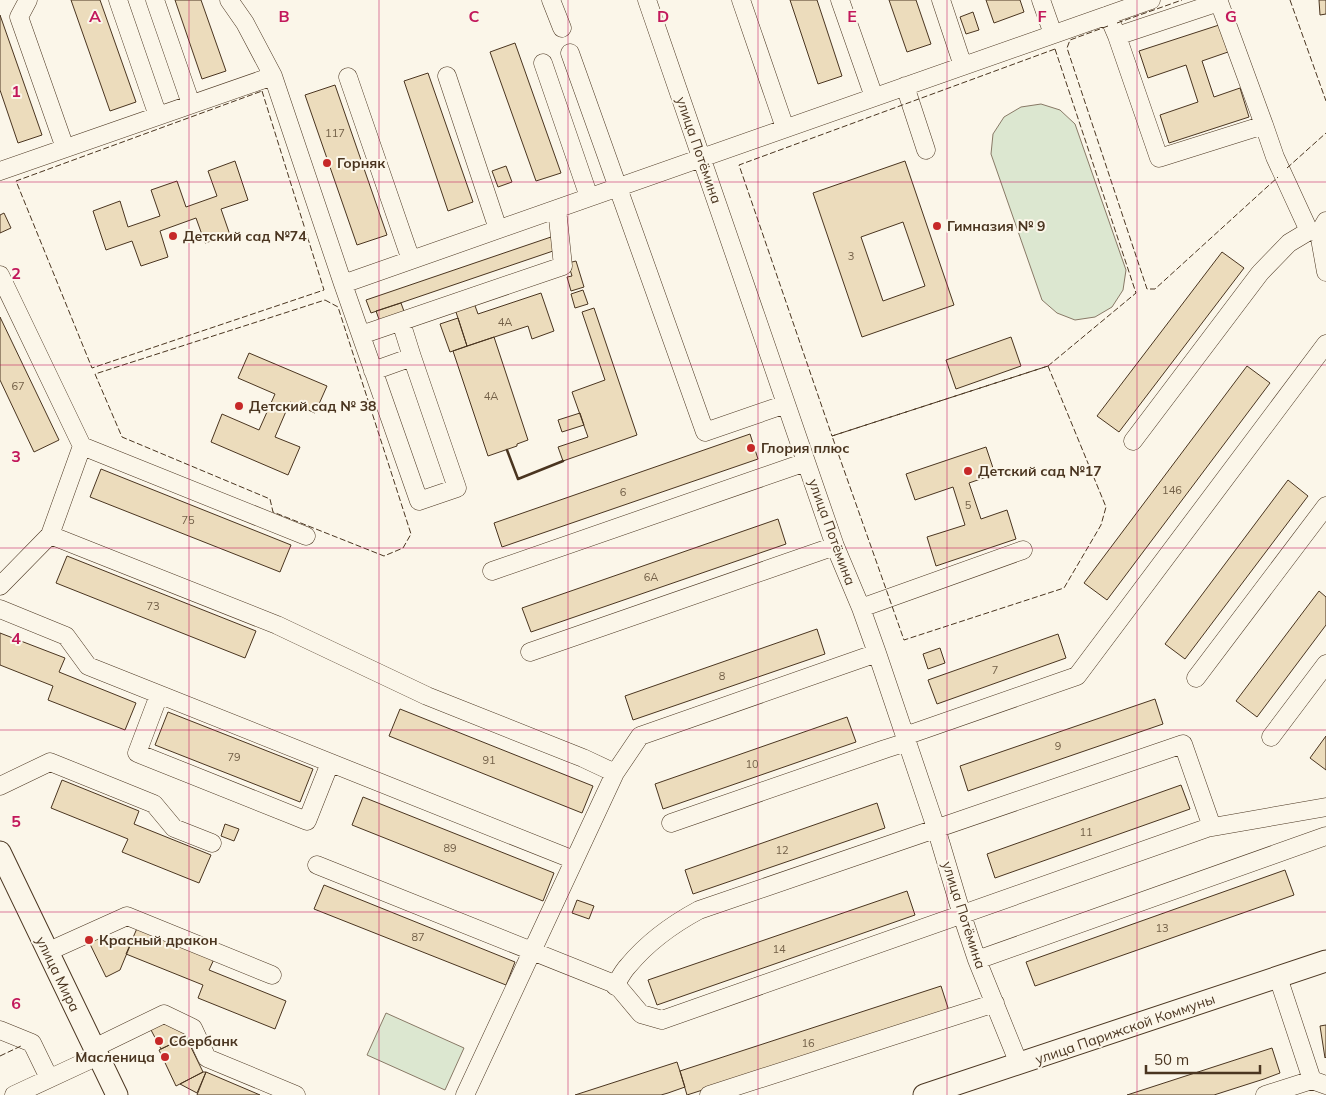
<svg xmlns="http://www.w3.org/2000/svg" width="1326" height="1095" viewBox="0 0 1326 1095" font-family="Mulish,sans-serif">
<style>
.green{fill:#dce7d0;stroke:#887966}
.building{fill:#ecdcbc;stroke:#4a3520;fill-rule:evenodd}
.lines{fill:none;stroke-linecap:round;stroke-linejoin:round}
.minor-casing{stroke:#4a3520;stroke-width:19}
.major-casing{stroke:#4a3520;stroke-width:23}
.minor{stroke:#fbf6e9;stroke-width:18}
.major{stroke:#fbf6e9;stroke-width:21}
.fence{stroke:#4a3520;stroke-width:1;stroke-dasharray:6 2.5;stroke-linecap:butt}
.wall{stroke:#4a3520;stroke-width:2.5}
.grid{fill:none;stroke:#c2185b;stroke-width:1;stroke-opacity:0.55}
.poi-dot{fill:#c62828;stroke:#fbf6e9;stroke-width:2}
.labels{text-anchor:middle;stroke-width:4;stroke-linejoin:round;paint-order:stroke}
.number-label{font-size:11px;fill:#725f47}
.street-label{font-size:14px;fill:#4a3520;stroke:#fbf6e9}
.poi-label{font-size:14px;font-weight:bold;fill:#4a3520;stroke:#fbf6e9;text-anchor:start}
.grid-label{font-size:16px;text-anchor:middle;font-weight:bold;fill:#c2185b;stroke:#fbf6e9;stroke-width:4;stroke-linejoin:round;paint-order:stroke}
</style>
<rect width="100%" height="100%" fill="#fbf6e9"/>
<path class="green" d="M1041 104 1060 110 1075 124 1126 270 1123 290 1112 307 1095 317 1075 320 1057 313 1042 300 991 154 993 134 1004 117 1021 107Z
M386 1013 464 1048 445 1090 367 1055Z"/>
<path class="building" d="M71 0H100L136 102 110 111Z
M175 0H201L226 71 202 79Z
M790 0H817L842 76 818 84Z
M889 0H916L931 44 907 52Z
M986 0H1020L1024 12 994 23Z
M1319 0H1326V14L1320 15Z
M973 12 979 30 966 34 960 17Z
M0 15 42 135 18 143 0 90Z
M1219 25 1228 52 1202 61 1214 97 1240 88 1249 117 1169 143 1160 115 1198 102 1186 65 1148 78 1139 51Z
M515 43 561 173 536 181 490 52Z
M428 73 473 202 448 211 404 81Z
M335 85 387 235 357 245 305 95Z
M235 161 248 200 221 209 230 235 205 243 196 218 160 231 168 257 141 266 132 241 106 250 93 211 120 201 128 227 160 216 151 190 177 181 186 207 217 196 208 171Z
M905 161 954 305 862 337 813 193ZM903 222 925 286 883 301 861 237Z
M506 166 512 182 498 187 492 171Z
M4 213 11 228 0 233V215Z
M551 237 556 250 371 313 366 300Z
M1222 252 1244 268 1119 432 1097 416Z
M576 261 584 287 571 291 567 277 572 276 568 263Z
M583 290 588 304 575 308 571 294Z
M541 293 554 331 532 339 528 326 467 346 455 309 474 303 478 314Z
M401 303 405 314 380 322 376 311Z
M594 308 637 435 563 461 558 447 588 437 572 392 605 380 582 312Z
M0 317 59 440 34 452 0 380Z
M458 318 467 346 450 352 440 324Z
M494 337 528 440 517 444V446L488 456 453 351Z
M1011 337 1021 366 956 389 946 360Z
M249 353 327 386 315 413 290 402 275 437 300 447 288 475 211 442 222 414 259 430 275 394 238 378Z
M1247 366 1270 383 1107 600 1084 583Z
M580 413 584 425 562 432 558 420Z
M750 434 758 459 502 547 494 523Z
M986 447 995 474 969 483 981 519 1007 510 1016 539 936 566 927 537 965 525 953 487 915 500 906 474Z
M101 469 291 545 280 572 90 497Z
M1288 480 1308 496 1185 659 1165 644Z
M778 519 786 544 531 632 522 608Z
M67 556 256 631 245 658 56 583Z
M1319 591 1326 597V625L1257 717 1236 701Z
M817 629 825 654 633 720 625 696Z
M0 633 65 658 59 672 136 703 125 730 48 700 53 686 0 665Z
M1058 634 1066 658 937 704 928 680Z
M940 648 945 663 928 669 923 654Z
M1155 699 1163 724 968 791 960 766Z
M400 709 593 786 582 813 389 736Z
M168 712 313 769 300 802 155 745Z
M847 717 856 742 663 809 655 784Z
M1326 736V770L1310 758Z
M62 780 139 811 134 824 211 855 199 883 122 852 128 839 51 808Z
M1181 785 1190 809 995 878 987 854Z
M363 797 554 873 543 901 352 825Z
M877 803 885 828 693 894 685 870Z
M225 824 239 829 234 841 221 836Z
M1285 870 1294 895 1035 986 1026 962Z
M324 885 515 962 506 985 314 909Z
M907 891 915 915 657 1005 648 980Z
M577 900 594 906 589 919 572 913Z
M138 926 215 957 209 970 286 1001 275 1029 198 998 203 985 126 954Z
M103 935 132 941 120 970 106 977 89 942Z
M941 986 949 1011 687 1095 680 1071Z
M158 1020 184 1033 186 1037 161 1049 151 1030 146 1032 144 1027Z
M1326 1025V1057L1325 1058 1320 1026Z
M186 1037 203 1072 176 1086 159 1050Z
M1272 1048 1280 1073 1264 1079 1214 1095H1127Z
M677 1062 685 1087 668 1093 661 1095H575Z
M203 1072H206L197 1093 180 1084Z
M206 1072 253 1092 260 1095H197Z"/>
<g class="lines">
<g class="minor-casing">
<path id="minor" d="M28 0 19 17 65 148
M118 0 158 116
M155 0 191 104
M229 0 245 23 273 76 343 284 419 501 457 488 412 357
M551 0 562 28
M647 0 835 546 861 608 877 653 936 828 962 915 977 960 1019 1064
M741 0 785 128
M840 0 874 97
M941 0 963 66
M1041 0 1053 34
M1108 15 1117 36 1159 158 1264 125 1219 2 1117 36
M570 53 705 432 786 404
M543 63 589 197
M447 76 498 229
M348 77 411 260
M905 86 926 150
M1264 125 1275 157 1309 231
M0 171 273 76
M1326 221 1319 233 1326 272
M0 275 82 446 50 535 0 586
M343 284 1151 0
M361 335 563 266 557 209
M373 371 412 357 401 322
M1133 441 1260 273 1289 243 1309 231 1319 233
M82 446 306 536
M50 535 277 625 427 696 583 758 615 773
M492 571 806 462
M861 608 1023 550
M0 609 66 636 88 666 574 860
M530 652 835 546
M1196 678 1326 506
M159 695 137 753 307 821 330 763
M905 736 1077 676 1326 344
M1271 737 1326 664
M0 786 50 762 154 804 174 828 212 843
M671 823 885 749 907 742
M317 865 612 983 620 989 641 1014 662 1020 1207 828 1326 807
M47 952 127 916 272 975
M977 960 1326 836
M1278 977 1312 1080
M615 986C619 979 623 971 628 966 647 943 673 924 699 910L1183 744 1212 827
M0 1030 32 1043 49 1078
M94 1048 164 1014 193 1028 207 1058 296 1095
M14 1095 98 1056
M465 1095 615 773 640 736 877 653
M709 1095 995 1003
M1265 1095 1312 1080 1326 1085"/>
</g>
<g class="major-casing">
<path id="major" d="M0 852 117 1095
M924 1095 1326 961"/>
</g>
<use href="#minor" class="minor"/>
<use href="#major" class="major"/>
<path class="fence" d="M1290 0 1326 101
M1117 23 1182 0
M1108 26 1070 40 1067 48 1147 289H1155L1278 177
M1055 49 1136 293 1048 366 832 436 739 165Z
M262 91 324 290 92 368 16 181Z
M1287 168 1326 133
M325 300 338 307 411 534 403 548 384 556 273 512 270 499 122 437 95 374Z
M1048 366 1106 507 1101 525 1064 588 904 640 832 436Z
M0 1056 21 1046"/>
<path class="wall" d="M507 450 518 479 563 461"/>
</g>
<path class="grid" d="M189 0V1095M379 0V1095M568 0V1095M758 0V1095M947 0V1095M1137 0V1095M0 182H1326M0 365H1326M0 548H1326M0 730H1326M0 912H1326"/>
<g class="poi-dot">
<circle cx="327" cy="163" r="5"/>
<circle cx="937" cy="226" r="5"/>
<circle cx="173" cy="236" r="5"/>
<circle cx="239" cy="406" r="5"/>
<circle cx="751" cy="448" r="5"/>
<circle cx="968" cy="471" r="5"/>
<circle cx="89" cy="940" r="5"/>
<circle cx="159" cy="1041" r="5"/>
<circle cx="165" cy="1057" r="5"/>
</g>
<g class="labels">
<g class="number-label">
<text x="335" y="137">117</text>
<text x="851" y="260">3</text>
<text x="505" y="326">4А</text>
<text x="18" y="390">67</text>
<text x="491" y="400">4А</text>
<text x="1172" y="494">146</text>
<text x="623" y="496">6</text>
<text x="968" y="509">5</text>
<text x="188" y="524">75</text>
<text x="651" y="581">6А</text>
<text x="153" y="610">73</text>
<text x="995" y="674">7</text>
<text x="722" y="680">8</text>
<text x="1058" y="750">9</text>
<text x="234" y="761">79</text>
<text x="489" y="764">91</text>
<text x="752" y="768">10</text>
<text x="1086" y="836">11</text>
<text x="450" y="852">89</text>
<text x="782" y="854">12</text>
<text x="1162" y="932">13</text>
<text x="418" y="941">87</text>
<text x="779" y="953">14</text>
<text x="808" y="1047">16</text>
</g>
<g class="street-label">
<text transform="translate(699 150) rotate(71)" y="5">улица Потёмина</text>
<text transform="translate(832 532) rotate(70)" y="5">улица Потёмина</text>
<text transform="translate(964 915) rotate(72)" y="5">улица Потёмина</text>
<text transform="translate(58 974) rotate(64)" y="5">улица Мира</text>
<text transform="translate(1125 1029) rotate(-19)" y="5">улица Парижской Коммуны</text>
</g>
<g class="poi-label">
<text x="337" y="168">Горняк</text>
<text x="947" y="231">Гимназия № 9</text>
<text x="183" y="241">Детский сад №74</text>
<text x="249" y="411">Детский сад № 38</text>
<text x="761" y="453">Глория плюс</text>
<text x="978" y="476">Детский сад №17</text>
<text x="99" y="945">Красный дракон</text>
<text x="169" y="1046">Сбербанк</text>
<text x="155" y="1062" text-anchor="end">Масленица</text>
</g>
</g>
<g class="grid-label">
<text x="95" y="22">A</text>
<text x="284" y="22">B</text>
<text x="474" y="22">C</text>
<text x="663" y="22">D</text>
<text x="852" y="22">E</text>
<text x="1042" y="22">F</text>
<text x="1231" y="22">G</text>
<text x="16" y="97">1</text>
<text x="16" y="279">2</text>
<text x="16" y="462">3</text>
<text x="16" y="644">4</text>
<text x="16" y="827">5</text>
<text x="16" y="1009">6</text>
</g>
<path d="M1146 1065v8h114v-8" fill="none" stroke="#4a3520" stroke-width="2.5"/>
<text x="1154" y="1065" font-size="15" fill="#4a3520" stroke="#fbf6e9" stroke-width="4" paint-order="stroke">50 m</text>
</svg>
